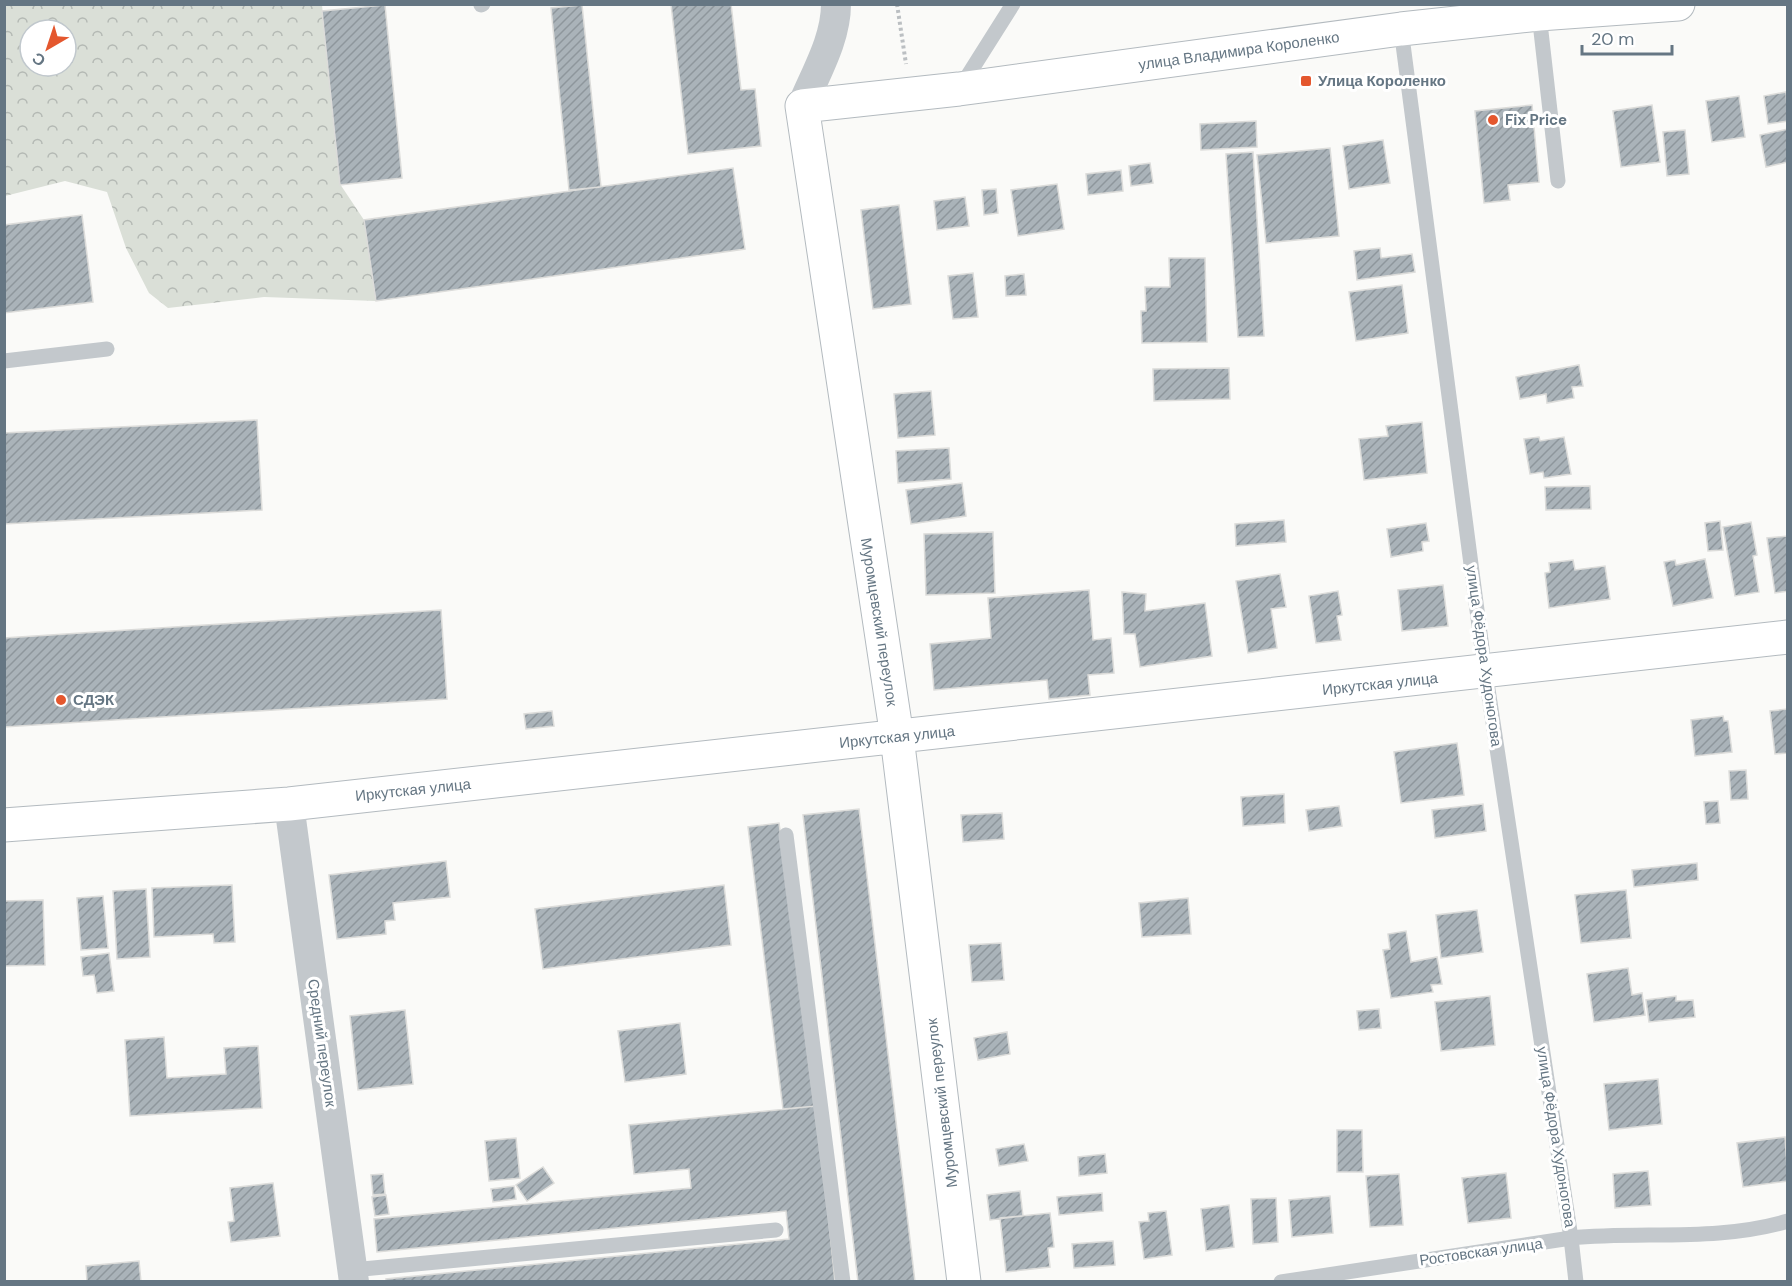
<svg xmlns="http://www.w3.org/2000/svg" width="1792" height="1286" viewBox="0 0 1792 1286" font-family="'DM Sans',sans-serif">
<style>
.forest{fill:url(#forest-crowns);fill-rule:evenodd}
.building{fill:url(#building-hatch);stroke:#dcdcda;stroke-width:1.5}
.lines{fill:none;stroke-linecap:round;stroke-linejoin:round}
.secondary-casing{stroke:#b3babf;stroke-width:35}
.path{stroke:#bbbfc2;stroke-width:4;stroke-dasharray:3 3;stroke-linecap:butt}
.lane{stroke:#c3c8cc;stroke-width:15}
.street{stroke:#c3c8cc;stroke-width:30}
.secondary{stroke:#fff;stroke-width:33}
.poi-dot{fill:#e4572e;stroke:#fff;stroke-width:2}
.labels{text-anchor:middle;stroke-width:6;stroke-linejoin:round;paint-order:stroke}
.street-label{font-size:15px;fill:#657683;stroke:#fff}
.poi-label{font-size:15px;font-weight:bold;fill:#657683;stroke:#fff;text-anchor:start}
</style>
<defs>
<pattern id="forest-crowns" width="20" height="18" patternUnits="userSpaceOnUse" patternTransform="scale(1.5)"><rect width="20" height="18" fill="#dadfd7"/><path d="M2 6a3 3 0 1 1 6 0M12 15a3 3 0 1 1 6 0" fill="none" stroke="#b4b9b4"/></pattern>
<pattern id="building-hatch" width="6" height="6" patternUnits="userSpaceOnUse" patternTransform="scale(1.5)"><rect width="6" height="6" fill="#aab3b9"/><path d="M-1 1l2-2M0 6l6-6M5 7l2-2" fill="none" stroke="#8e969c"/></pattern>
</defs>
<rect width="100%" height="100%" fill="#fafaf8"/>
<path class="forest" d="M4 5H322L340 184 364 220 376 301 264 297 168 308 149 293 126 248 107 192 65 181 5 196ZM30 30H66V66H30Z"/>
<path class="building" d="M671 4H731L741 90 755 89 761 146 688 154Z
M385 5 402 178 340 185 322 11Z
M582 5 601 187 569 190 551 8Z
M1786 92 1788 121 1768 124 1764 96Z
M1739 96 1745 137 1712 142 1706 101Z
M1532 105 1539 182 1508 185 1510 200 1484 203 1475 111Z
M1652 105 1660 162 1621 167 1613 111Z
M1256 121 1257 147 1201 150 1200 124Z
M1788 129V162L1766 167 1760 135Z
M1685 130 1689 174 1667 176 1663 132Z
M1383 140 1390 183 1349 189 1343 146Z
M1330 148 1339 236 1266 243 1257 155Z
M1253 152 1264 336 1238 337 1226 154Z
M1150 163 1153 183 1131 186 1129 166Z
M733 168 745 249 376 301 364 220Z
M1121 170 1123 191 1088 195 1086 174Z
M1057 184 1064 229 1018 236 1011 190Z
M996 189 998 213 984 215 982 190Z
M965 197 969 226 937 230 934 201Z
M899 205 911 304 873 309 861 210Z
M82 215 93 302 4 313V225Z
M1380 248 1381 258 1412 254 1415 272 1357 280 1354 251Z
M1169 258H1205L1207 342 1142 343 1141 311H1146L1145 287H1170Z
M973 273 978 317 953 319 948 276Z
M1024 274 1026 295 1006 296 1005 276Z
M1402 285 1408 333 1356 341 1349 292Z
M1579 365 1583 386 1572 387 1574 398 1547 403 1546 394 1520 399 1516 377Z
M1229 368 1230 399 1154 401 1153 369Z
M931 391 935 435 898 438 894 394Z
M257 420 262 510 4 524V433Z
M1422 422 1427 473 1364 480 1359 439 1388 436 1386 426Z
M1539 437 1540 441 1564 437 1571 474 1544 478 1543 472 1530 474 1524 439Z
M949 448 951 479 898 483 896 451Z
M962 483 966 516 911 524 906 490Z
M1590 486 1591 509 1546 510 1545 487Z
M1284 520 1286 542 1236 546 1235 524Z
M1720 521 1723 550 1708 551 1705 523Z
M1751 522 1757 555 1753 556 1759 592 1735 596 1723 527Z
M1426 523 1429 541 1422 542 1423 551 1391 557 1387 529Z
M993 532 995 593 926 595 924 534Z
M1788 536V591L1775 593 1767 538Z
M1705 559 1713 598 1673 606 1664 562 1675 560 1676 565Z
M1573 560 1575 570 1605 566 1610 599 1549 608 1545 573 1550 572 1549 563Z
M1280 574 1286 607 1271 609 1277 648 1248 653 1236 581Z
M1443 585 1448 626 1402 631 1398 590Z
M1089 590 1093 640 1111 638 1114 673 1088 675 1090 695 1049 699 1047 680 934 690 930 644 991 638 988 598Z
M1338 591 1342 615 1337 616 1341 640 1316 643 1309 596Z
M1122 592 1146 594 1145 611 1205 603 1212 656 1140 667 1135 634H1124Z
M441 610 447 699 4 727V638Z
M1788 709V753L1775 754 1770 711Z
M552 711 554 726 526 729 524 714Z
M1723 716 1724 721H1728L1732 752 1695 756 1691 720Z
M1457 743 1464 795 1401 803 1394 752Z
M1746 770 1748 799 1731 800 1729 771Z
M1284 794 1285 823 1243 826 1241 797Z
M1718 801 1720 823 1706 824 1704 802Z
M1483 804 1486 831 1435 838 1432 810Z
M1339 806 1342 826 1309 831 1306 810Z
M859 809 915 1282H858L803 815Z
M1002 813 1004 839 963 842 961 815Z
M779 823 817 1106 783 1109 748 827Z
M446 861 450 897 393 903 395 920 385 921 386 934 337 939 329 875Z
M1697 863 1698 880 1634 887 1632 870Z
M232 885 235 942 214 943 213 934 154 937 152 888Z
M724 885 731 945 543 969 535 909Z
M146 889 150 957 117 959 113 891Z
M1626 890 1631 938 1581 943 1575 895Z
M103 896 108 948 81 950 77 898Z
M1188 898 1191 934 1142 937 1139 903Z
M43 900 45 965 4 966V901Z
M1477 910 1483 952 1441 958 1436 915Z
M1406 931 1411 962 1437 957 1442 984 1431 985 1433 992 1391 998 1383 950 1390 949 1388 934Z
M1001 943 1004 980 972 982 969 945Z
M109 953 114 991 97 993 94 975 83 976 81 957Z
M1628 968 1632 995 1642 993 1645 1015 1594 1022 1587 974Z
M1490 996 1495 1045 1441 1051 1435 1002Z
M1676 996V1001L1693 1000 1695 1017 1649 1022 1646 1000Z
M1379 1009 1381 1028 1359 1030 1357 1011Z
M405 1010 413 1084 358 1090 350 1016Z
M680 1023 686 1074 625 1082 618 1031Z
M1007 1032 1010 1054 978 1060 974 1038Z
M164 1037 167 1078 226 1074 224 1048 258 1046 262 1108 130 1116 125 1040Z
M1658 1079 1662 1124 1609 1130 1604 1084Z
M817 1106 835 1282H386V1279L789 1239 786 1211 377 1252 374 1219 691 1188 689 1169 634 1174 629 1125Z
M1337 1130H1362L1363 1172H1337Z
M1785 1137 1788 1181 1743 1187 1737 1143Z
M516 1138 520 1178 489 1181 485 1141Z
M1024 1144 1028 1161 999 1166 996 1149Z
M1105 1154 1107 1173 1079 1176 1078 1157Z
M543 1167 554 1183 527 1201 516 1185Z
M1648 1171 1651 1205 1615 1208 1613 1174Z
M1506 1173 1511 1218 1468 1223 1462 1178Z
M383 1174 385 1194 373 1195 371 1175Z
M1399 1174 1403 1225 1370 1227 1366 1176Z
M273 1183 280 1236 231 1242 228 1222 234 1221 230 1188Z
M514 1186 516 1199 493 1202 491 1189Z
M1020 1191 1023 1216 990 1220 987 1195Z
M1102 1193 1103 1211 1059 1215 1057 1197Z
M386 1195 389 1214 375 1216 372 1197Z
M1330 1196 1333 1233 1292 1237 1289 1200Z
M1276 1198 1278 1242 1253 1244 1251 1199Z
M1229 1205 1234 1247 1206 1251 1201 1209Z
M1166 1211 1172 1255 1144 1259 1139 1222 1149 1221 1148 1213Z
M1050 1213 1054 1247 1048 1248 1050 1267 1006 1272 1000 1218Z
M1113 1241 1115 1265 1074 1268 1072 1244Z
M139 1261 141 1282H87L86 1266Z"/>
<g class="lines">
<g class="secondary-casing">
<path id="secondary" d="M4 825 289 804 1788 637
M964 1282 897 737 802 106 959 89 1401 29 1539 14 1678 4"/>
</g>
<path class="path" d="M897 4 906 64"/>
<path class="lane" d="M481 5 483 4
M1539 14 1558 181
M1401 29 1483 656 1571 1238 1576 1282
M960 88 1013 4
M4 361 107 349
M786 835 843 1282
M352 1270 776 1230
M1281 1282 1571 1238C1643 1231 1717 1242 1788 1221"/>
<path class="street" d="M802 106C815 74 836 40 836 4
M289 804 354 1282"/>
<use href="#secondary" class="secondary"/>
</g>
<g class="poi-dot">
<rect x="1300" y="75" width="12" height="12" rx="3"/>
<circle cx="1493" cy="120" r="6"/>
<circle cx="61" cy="700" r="6"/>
</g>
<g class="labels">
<g class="street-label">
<text transform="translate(1239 51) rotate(-8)" y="5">улица Владимира Короленко</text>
<text transform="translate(879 622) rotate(81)" y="5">Муромцевский переулок</text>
<text transform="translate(1484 656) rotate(82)" y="5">улица Фёдора Худоногова</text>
<text transform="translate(1380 684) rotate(-6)" y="5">Иркутская улица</text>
<text transform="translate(897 737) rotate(-6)" y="5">Иркутская улица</text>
<text transform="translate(413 790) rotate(-6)" y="5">Иркутская улица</text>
<text transform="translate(322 1043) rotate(82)" y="5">Средний переулок</text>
<text transform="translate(942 1103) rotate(-97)" y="5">Муромцевский переулок</text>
<text transform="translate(1556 1137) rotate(81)" y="5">улица Фёдора Худоногова</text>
<text transform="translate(1481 1252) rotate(-8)" y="5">Ростовская улица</text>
</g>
<g class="poi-label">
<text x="1318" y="86">Улица Короленко</text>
<text x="1505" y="125">Fix Price</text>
<text x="73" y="705">СДЭК</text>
</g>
</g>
<rect width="1792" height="1286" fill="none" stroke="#657683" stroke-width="12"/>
<g transform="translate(48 48) rotate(219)"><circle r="28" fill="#ffffff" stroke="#c1c8cd" stroke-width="1.5"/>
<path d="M0-4.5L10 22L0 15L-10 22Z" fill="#e4572e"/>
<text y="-9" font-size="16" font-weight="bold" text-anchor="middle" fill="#657683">С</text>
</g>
<path d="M1582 45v9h90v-9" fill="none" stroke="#657683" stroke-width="3"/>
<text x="1591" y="45" font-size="18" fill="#657683" stroke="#ffffff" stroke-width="4.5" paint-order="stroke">20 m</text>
</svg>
